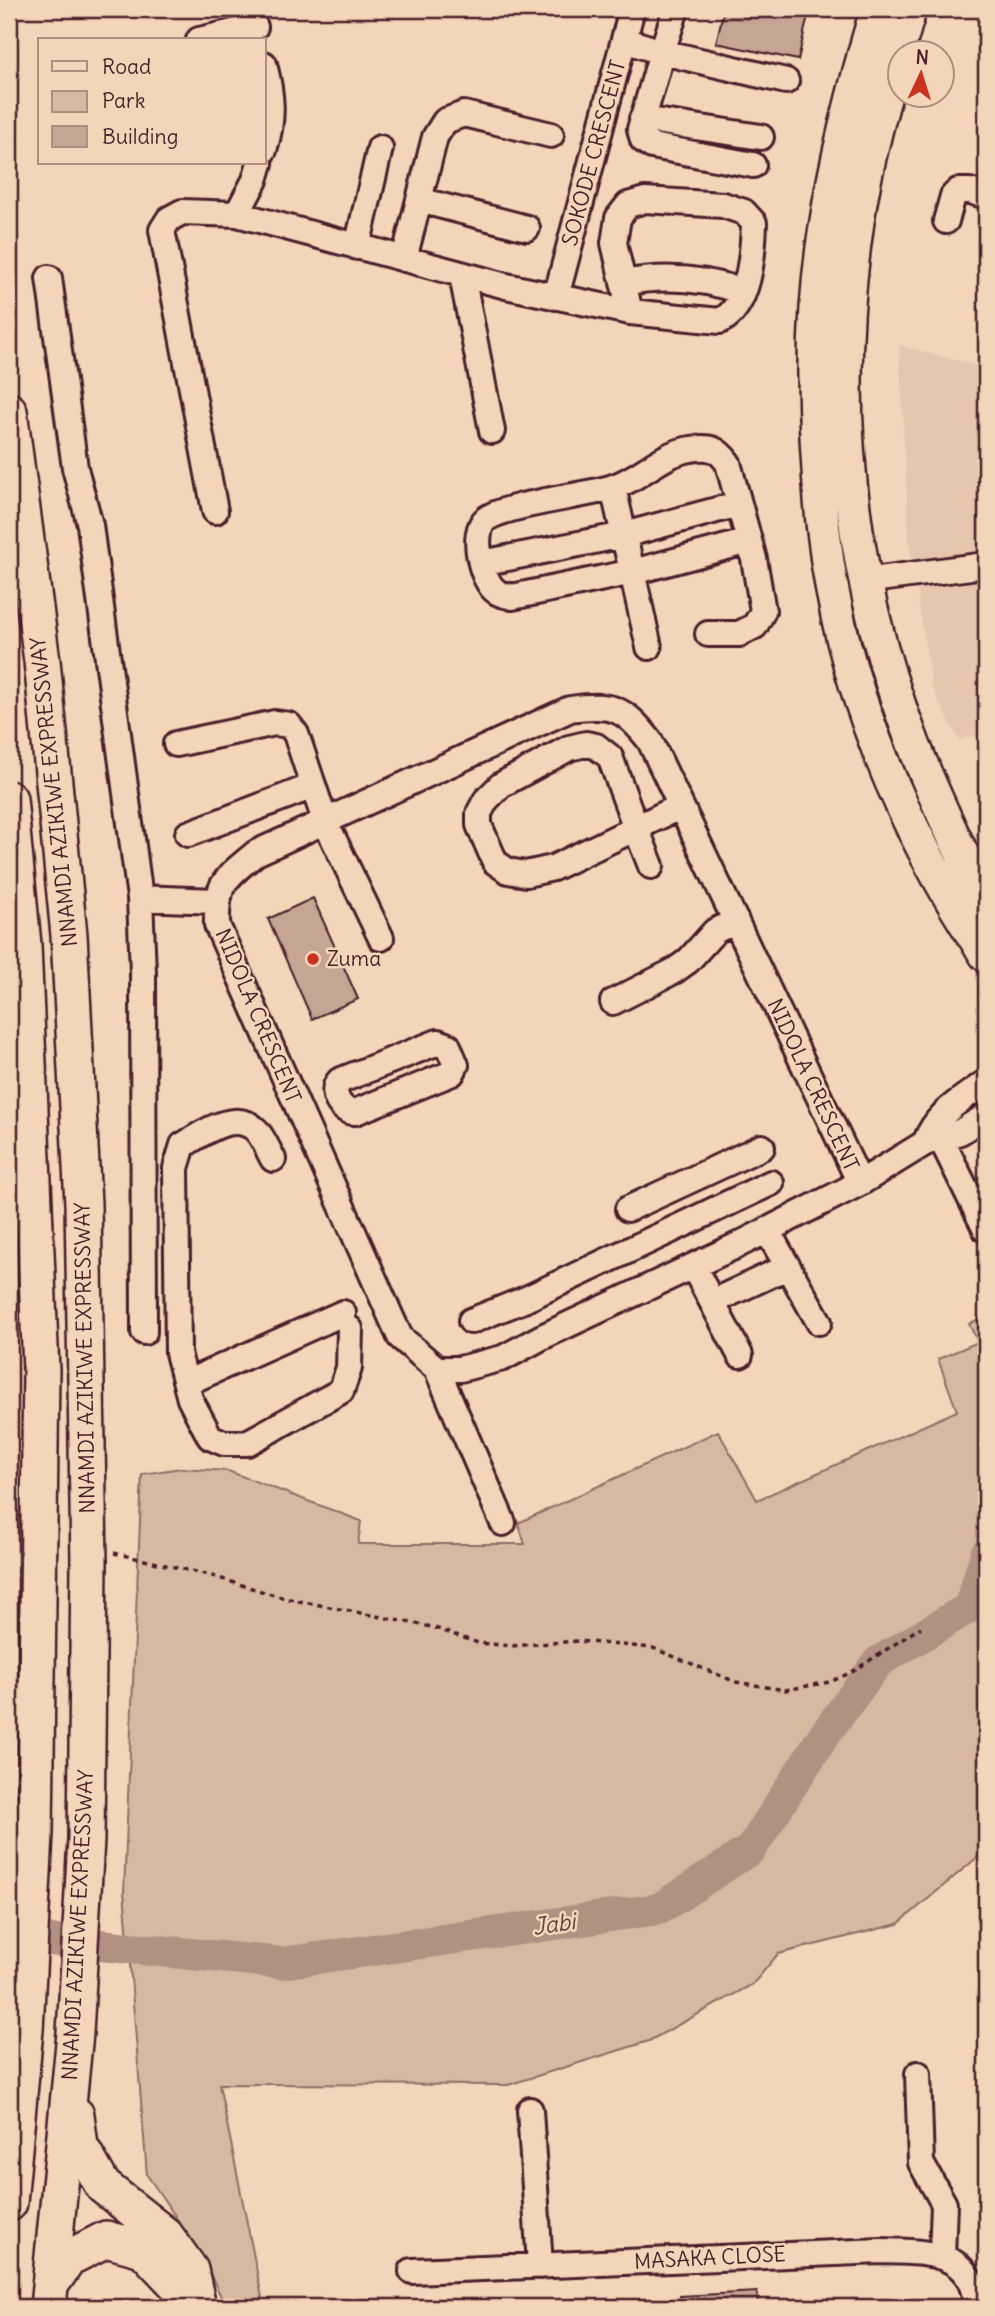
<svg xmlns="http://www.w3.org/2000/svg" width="995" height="2316" viewBox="0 0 995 2316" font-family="Delius,sans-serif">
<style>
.built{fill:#e6c7ae}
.green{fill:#d7b8a1;stroke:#906c66;stroke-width:2}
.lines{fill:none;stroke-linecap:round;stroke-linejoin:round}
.river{stroke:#b29082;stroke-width:32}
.building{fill:#c6a594;stroke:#4a1f2b;stroke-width:2}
.minor-casing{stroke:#4a1f2b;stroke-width:30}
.major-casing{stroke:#4a1f2b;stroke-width:37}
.highway-casing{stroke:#4a1f2b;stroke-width:40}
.path{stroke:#4a1f2b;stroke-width:3.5;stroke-dasharray:5 5;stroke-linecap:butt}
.minor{stroke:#f3d6b9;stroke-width:24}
.major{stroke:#f3d6b9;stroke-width:32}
.highway{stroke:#f3d6b9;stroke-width:35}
.poi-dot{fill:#c8321e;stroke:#f3d6b9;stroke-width:2.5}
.labels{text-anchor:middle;stroke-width:5;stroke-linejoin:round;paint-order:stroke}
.street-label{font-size:21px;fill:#4a1f2b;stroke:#f3d6b9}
.poi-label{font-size:21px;fill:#4a1f2b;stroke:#f3d6b9;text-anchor:start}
.water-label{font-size:23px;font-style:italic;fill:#643b41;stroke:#f3d6b9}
</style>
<rect width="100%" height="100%" fill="#f3d6b9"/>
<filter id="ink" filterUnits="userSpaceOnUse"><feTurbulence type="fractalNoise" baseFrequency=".0143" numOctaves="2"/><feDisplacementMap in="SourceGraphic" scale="14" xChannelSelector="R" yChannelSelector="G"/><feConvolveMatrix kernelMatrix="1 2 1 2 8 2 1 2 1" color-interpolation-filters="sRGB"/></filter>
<g filter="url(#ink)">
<path class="built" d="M899 345 986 368V733L959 740 932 688 909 541Z"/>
<path class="green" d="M986 1315V1850L898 1924 778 1954 753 1984 649 2041 508 2085 219 2084 264 2307H226L199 2251 147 2175 124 1891 142 1474 181 1468 228 1471 361 1521 358 1544H525L518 1523 718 1431 757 1500 957 1411 938 1359 978 1342 969 1324Z"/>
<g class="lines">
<path class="river" d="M970 1607 986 1554
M9 1936 282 1963 659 1909 751 1849 822 1738 878 1662 970 1607"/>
</g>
<path class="building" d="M724 9H777L808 15 798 60 716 43Z
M313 898 358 999 312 1019 268 919Z
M757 2292 758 2307H681L680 2296Z"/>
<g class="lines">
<g class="minor-casing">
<path id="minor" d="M199 40 255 27
M624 40 662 52 676 9
M264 64C272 95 274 119 264 150
M642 119 761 137
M753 165 652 146 643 140 640 129 662 52 786 81
M419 200 527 228
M237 214 255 180 260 163
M946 221 953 196 958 191H970L986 196
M357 247 380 148
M404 259 435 137 445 121 464 114 551 135
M462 275 492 431
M49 278 75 468 90 525 140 898 143 973 144 1332
M623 283C663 275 705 278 743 292
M556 297 632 9
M613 487 649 647
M215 511 162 230 169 219 182 212 237 214 506 286 630 312 720 321C750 307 753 252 754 223L744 212 723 205 645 200 628 205 618 218 614 243 630 312
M482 563 624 535 739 504
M864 581 986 565
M708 634H739L755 626 763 611 754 559 728 463C717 448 710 446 691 449 661 453 639 480 610 488 583 496 504 505 486 519 470 532 481 582 497 592 501 595 508 595 512 597L633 572 749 541
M176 744 275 723 289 725 296 734 325 821 381 938
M188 834 313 786
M651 866 636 828 610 757 596 746 586 744 569 748 501 785 486 800 479 813V825L495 862 508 871 526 874 553 868 636 828 681 806
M140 898 216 901
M613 1002 674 971 688 961 715 931 736 921
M438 1042 448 1046 456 1065 452 1073 355 1112C341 1113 329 1092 339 1081Z
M941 1139 986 1230
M925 1143C937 1112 960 1101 986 1082
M273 1159C268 1150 263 1137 256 1130 235 1109 202 1134 183 1145L176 1168 178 1353 190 1399 210 1437 224 1443H247L341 1391 349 1368 350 1329
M860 1183 650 741C624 707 611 703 570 709L256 853C225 879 216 882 217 925L391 1317 400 1337 437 1369H460L503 1358 542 1337 738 1245 860 1183 925 1143 960 1132 986 1116
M628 1209 762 1147
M767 1230 819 1322
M693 1266 740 1355
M712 1302 787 1267
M471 1321 526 1299 771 1183
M437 1369 503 1523
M186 1383 343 1313
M918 2074 921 2163 944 2204 942 2256
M530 2110 540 2266
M412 2271 881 2251C926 2252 973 2250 976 2307"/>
</g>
<g class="major-casing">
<path id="major" d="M877 9C856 80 837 151 826 224 814 297 812 372 817 446 819 475 820 506 824 535 841 685 903 831 986 955
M910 9C890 79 867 152 857 225 829 419 851 604 930 784 947 823 964 861 986 897"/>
</g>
<g class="highway-casing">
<path id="highway" d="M9 411 42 661 69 935 83 1204 89 1563 86 1839 75 2033 48 2307
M9 799 23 945 41 1370 35 1833 25 2030 9 2203
M76 2115 80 2146 103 2186 165 2235 190 2270 198 2307
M51 2284 69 2258 106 2239 143 2249 181 2289 182 2297"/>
</g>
<path class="path" d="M114 1553 209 1575 284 1598 432 1627 478 1643 512 1646 578 1641 653 1648 736 1682 785 1690 830 1682 852 1672 921 1627"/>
<use href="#minor" class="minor"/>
<use href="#major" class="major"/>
<use href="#highway" class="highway"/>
</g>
</g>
<circle class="poi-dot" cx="313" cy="959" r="7"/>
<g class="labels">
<g class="street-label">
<text transform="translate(594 153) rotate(-75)" y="7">SOKODE CRESCENT</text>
<text transform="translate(54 792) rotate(-96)" y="7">NNAMDI AZIKIWE EXPRESSWAY</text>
<text transform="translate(258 1016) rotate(67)" y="7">NIDOLA CRESCENT</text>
<text transform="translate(813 1085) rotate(65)" y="7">NIDOLA CRESCENT</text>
<text transform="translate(85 1358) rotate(-91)" y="7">NNAMDI AZIKIWE EXPRESSWAY</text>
<text transform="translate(78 1925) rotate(-87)" y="7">NNAMDI AZIKIWE EXPRESSWAY</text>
<text transform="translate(710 2258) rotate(-3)" y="7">MASAKA CLOSE</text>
</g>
<g class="poi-label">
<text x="327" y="966">Zuma</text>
</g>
<g class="water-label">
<text transform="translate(554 1924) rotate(-8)" y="8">Jabi</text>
</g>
</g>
<rect width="995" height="2316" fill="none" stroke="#f3d6b9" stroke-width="35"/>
<rect x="18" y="18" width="960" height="2281" fill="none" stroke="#4a1f2b" stroke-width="2.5" filter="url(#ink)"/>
<rect x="38" y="38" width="228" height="126" fill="#f3d6b9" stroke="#af8d80" stroke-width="2"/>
<rect x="52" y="61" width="35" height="10" fill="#f3d6b9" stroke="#af8d80" stroke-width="2"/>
<text x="102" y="74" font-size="21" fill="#4a1f2b">Road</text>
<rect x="52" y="91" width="35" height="21" fill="#d7b8a1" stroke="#af8d80" stroke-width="2"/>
<text x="102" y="108" font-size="21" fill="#4a1f2b">Park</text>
<rect x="52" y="126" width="35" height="21" fill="#c6a594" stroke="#af8d80" stroke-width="2"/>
<text x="102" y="144" font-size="21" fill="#4a1f2b">Building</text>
<g transform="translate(921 74) rotate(4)"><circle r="33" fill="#f3d6b9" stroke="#af8d80" stroke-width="2"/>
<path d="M0-5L12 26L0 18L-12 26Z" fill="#c8321e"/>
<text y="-10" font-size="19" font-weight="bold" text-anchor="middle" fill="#4a1f2b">N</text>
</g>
</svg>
